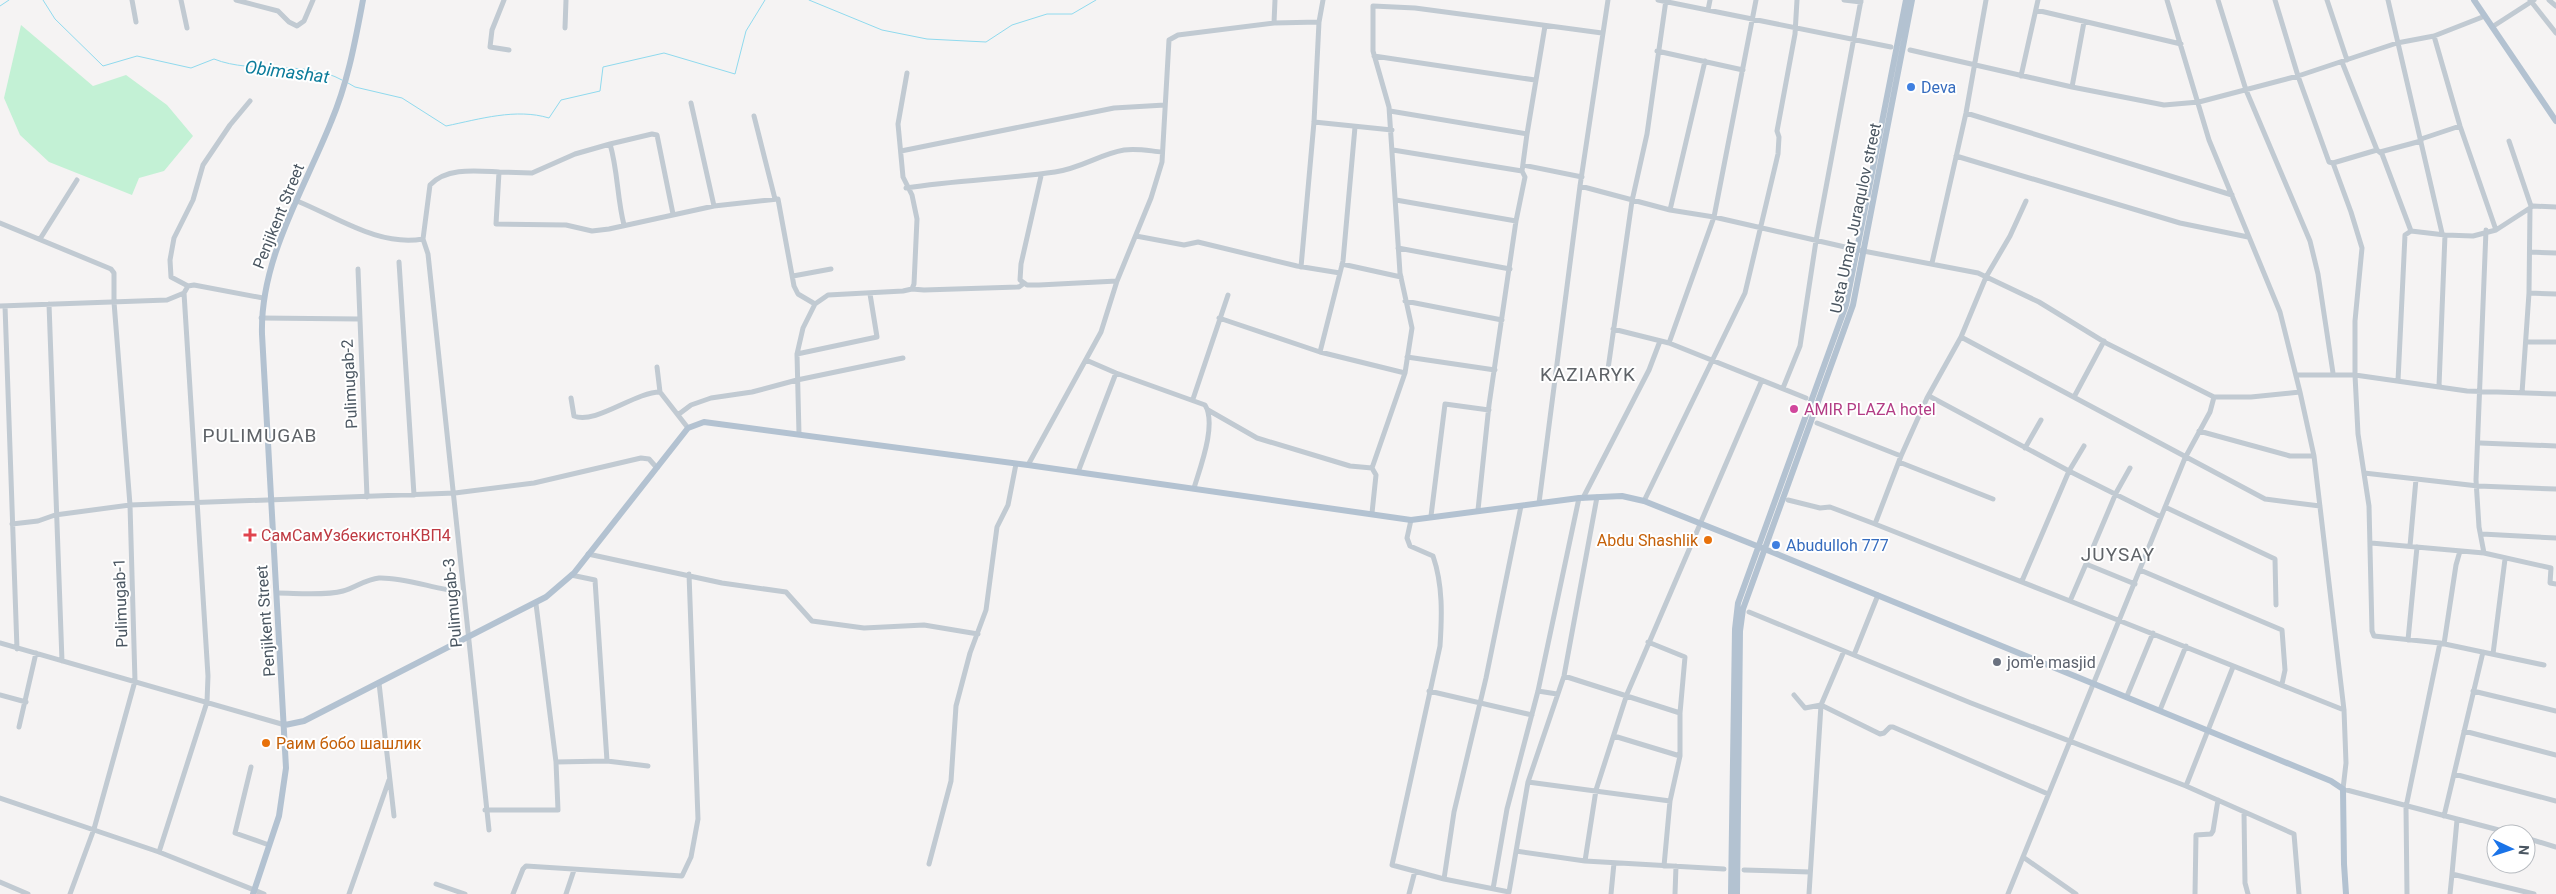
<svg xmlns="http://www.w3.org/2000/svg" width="2556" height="894" viewBox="0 0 2556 894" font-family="Roboto,sans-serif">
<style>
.green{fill:#c3f1d5}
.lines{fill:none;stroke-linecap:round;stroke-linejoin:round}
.stream{stroke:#90daee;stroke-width:1}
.minor{stroke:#c1cad2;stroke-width:5}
.major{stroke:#b3c2d1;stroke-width:6}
.shop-dot{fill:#3f7fe0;stroke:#fff;stroke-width:2}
.hotel-dot{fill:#d1479c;stroke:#fff;stroke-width:2}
.health-dot{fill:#e0444e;stroke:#fff;stroke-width:2}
.food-dot{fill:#e8710a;stroke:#fff;stroke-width:2}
.worship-dot{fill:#6b7280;stroke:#fff;stroke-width:2}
.labels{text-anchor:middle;stroke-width:4;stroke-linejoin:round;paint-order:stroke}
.shop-label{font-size:16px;fill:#366cbe;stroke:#fff;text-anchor:start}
.street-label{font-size:16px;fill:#4a5661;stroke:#fff}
.hotel-label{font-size:16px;fill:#b23c85;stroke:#fff;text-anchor:start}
.health-label{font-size:16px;fill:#be3a42;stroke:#fff;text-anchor:start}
.food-label{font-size:16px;fill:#c56008;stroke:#fff;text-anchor:end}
.worship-label{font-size:16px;fill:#5b616d;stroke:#fff;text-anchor:start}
.water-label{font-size:18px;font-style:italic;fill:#0c7c9b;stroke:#fff}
.quarter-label{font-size:19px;letter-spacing:1px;fill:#5f6368;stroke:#fff}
</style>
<rect width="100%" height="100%" fill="#f5f3f3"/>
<path class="green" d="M21 25 93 86 126 75 167 105 193 136 164 171 139 178 132 195 49 162 20 135 4 98Z"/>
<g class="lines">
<path class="stream" d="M43 0 55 19 103 66 137 56 191 68 214 59C254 75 304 59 342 80
M809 0 882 30 927 39 986 42 1012 25 1047 14H1072L1096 0
M0 6 9 0
M348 83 355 87 402 98 446 126C480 119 516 108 549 118L561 100 600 91 603 67 664 53 735 74 746 31 765 0"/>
<path class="minor" d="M132 0 136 22
M181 0 187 28
M236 0 278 11 289 22 297 26 304 21 313 0
M504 0 492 30 490 47 509 50
M1658 0 1891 47
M1844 0 1861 2
M2167 0 2209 140 2280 312 2300 392 2314 456 2344 710 2346 763 2343 789 2514 834
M2218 0 2246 90 2310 241 2318 274 2333 373
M2275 0 2298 76 2329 162 2333 163 2351 212 2362 248 2355 321V375L2358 434 2369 506 2372 631 2374 636 2440 643 2544 665
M2327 0 2347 60
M2388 0 2442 233
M2530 0 2556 33
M2549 0 2556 6
M1708 10 1710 0
M2036 10 2181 44
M1274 23 1275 0
M2492 27 2534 0
M565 28 566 0
M2434 36 2460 126 2496 230
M1910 50 2072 87 2164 105 2199 102 2298 76 2397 43 2434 36 2485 16
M1657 51 1743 70
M1374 56 1535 80
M2342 62 2377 150 2382 154 2411 231 2445 235 2473 236 2496 230 2530 208 2529 293 2522 393
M2021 76 2038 0
M2072 87 2084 22
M691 103 714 206
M1390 111 1527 134
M1966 113 2232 195
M754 116 775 199
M1314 122 1392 130
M2421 139 2460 126
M2509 141 2531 206
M610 144 652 134 657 135 673 214
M1393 150 1522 171
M901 151 1114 108 1165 105
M2380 152 2421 141
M1956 156 2180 223 2248 237
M2333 163 2377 150
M1523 165 1582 177
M1580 186 1670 210 1714 217 1858 250 1978 273 2039 302 2106 343 2214 397H2251L2300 392
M906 188C956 180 1006 179 1055 172 1082 168 1100 154 1124 150 1137 148 1150 151 1162 152
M1396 200 1516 221
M297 201C337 217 379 247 423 239L430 185C447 167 477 171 499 172
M2026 201 2010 236 1986 277 1961 337 1927 398 1901 456 1875 524 2070 601
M2530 208 2533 206 2556 207
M1670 210 1705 61
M0 223 111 269 114 273V302L130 505 135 681 94 829 70 894
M624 225C617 198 618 171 610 144L575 154 532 173 499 172 496 224 566 225 592 231 609 229 714 206 778 199 794 286 798 294 815 304
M2486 230 2476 480 2479 527 2484 553 2551 568 2550 583 2556 584
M1136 236 1184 245 1198 242 1297 266 1340 273
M40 239 77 180
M423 239 428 254 489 830
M1398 248 1510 269
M2530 252 2556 253
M399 262 414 495
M1932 263 1966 113 1986 0
M1342 264 1401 277
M1301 267 1314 122 1319 22 1323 0
M358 269 367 497
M793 276 831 269
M1117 281 1151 198 1162 162 1169 40 1178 35 1274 23 1319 22
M188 286 171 277 170 260 174 238 193 200 203 165 230 125 250 101
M912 289 924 290 1019 287 1023 284
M2529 293 2556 294
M1405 301 1502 320
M49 304 62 661
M0 306 167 300 184 293
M5 306 17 649
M261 318 359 319
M1219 318 1320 352 1405 373
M1613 329 1669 343 1806 398
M1961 337 2265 499 2320 506
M2526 342H2556
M1669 343 1714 217 1756 0
M1320 352 1343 261 1355 127
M797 354 877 337 870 294
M1407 357 1495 370
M1086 360 1116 373 1205 405C1217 424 1200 468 1194 488
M657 367 660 392
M1608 369 1632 201 1647 134 1666 0
M2296 375H2355L2467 391 2556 394
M2398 381 2405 235 2411 231
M2439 386 2445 235
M1783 388 1800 346 1816 241 1861 0
M1929 396 2069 471 2084 446
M2074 397 2104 341
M571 398 574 416C595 425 635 392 660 392L688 428
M1193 399 1228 295
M1208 410 1257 438 1350 466 1372 468
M679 414 691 405 711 398 752 392 797 380 903 358
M1817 423 1901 456
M2199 431 2290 456H2314
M799 434 797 354 803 328 815 304 828 295 903 291 912 289 914 284 917 219 912 195 903 177 898 124 907 73
M2480 443 2556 446
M2025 448 2041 420
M1899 462 1993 499
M1028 465 1101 332 1117 281 1039 285H1027L1020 280 1021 264 1041 176
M2130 468 2116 493 2086 564 2135 584
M1078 472 1116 373
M2364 473 2478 486 2556 489
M1583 498 1649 370 1660 341
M1788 500 1820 508 1830 507 1875 524
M1644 501 1745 293 1778 154 1779 137 1777 131 1795 34 1797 0
M1539 503 1580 186 1608 0
M2165 507 2275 559 2276 605
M1478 510 1489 405 1516 221 1525 177 1522 171 1527 134 1545 26
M1372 513 1376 475 1372 468 1405 373 1412 328 1400 273 1389 107 1373 51V6L1415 8 1602 33
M1431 516 1445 404 1489 410
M1411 520 1407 538 1410 546 1433 556C1443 585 1442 616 1440 646L1392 865 1444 879 1509 892 1528 782 1564 676 1597 497
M12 524 38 521 55 515 130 505 455 493 534 483 641 458 649 459 657 468
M2482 534 2556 538
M2371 543 2484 553
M2410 546 2416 479
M588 554 722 583 786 592 812 621 864 628 924 625 978 634
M2086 564 2070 601 2344 710
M2140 570 2282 630 2285 670 2282 684
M571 575 595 580 607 761
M2022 581 2069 471 2161 517
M277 593C296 593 325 596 343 591 355 588 366 579 379 578 404 577 437 590 463 592
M1749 612 1971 703 2186 786 2294 834 2299 894
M2408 640 2417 547
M1648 642 1685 657 1680 713V756L1670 801 1664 866
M0 643 285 725
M2444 644 2456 565 2460 551
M1844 651 1821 705 1880 734 1884 733 1890 727H1893L2048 794
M2493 654 2505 559
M1854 655 1878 595
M1564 676 1680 713
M379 683 394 816
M1429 691 1532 715
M1538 691 1557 694
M2473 691 2556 711
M0 695 26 702
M1794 695 1805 708 1821 705 1809 894
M2127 696 2153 633
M2160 710 2186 646
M19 727 36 653
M2464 731 2556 755
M1614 736 1680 756
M556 762 607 761 648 766
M251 767 235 833 269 845
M2454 774 2556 801
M1528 782 1670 801
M2186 786 2233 667
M0 798 159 852 264 894
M485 810H558L556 762 536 604
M2244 812 2245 883 2248 894
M2444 816 2483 652
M2457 820 2452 874 2534 894
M2526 838 2556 847
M1516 851 1585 861 1724 869
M159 852 207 702 208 676 184 293 188 286 194 285 263 298
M2023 857 2076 894
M1585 861 1596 790 1627 694 1762 380
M929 864 951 781 956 706 970 653 986 610 997 527 1008 505 1016 464
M1744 870 1810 872
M1444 879 1454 812 1486 678 1521 506
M0 882 28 894
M436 884 465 894
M1493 889 1507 809 1538 691 1579 498
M349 894 389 780
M513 894 523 869 526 866 682 876 691 857 698 819 689 574
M566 894 574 870
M1409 894 1415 871
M1611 894 1614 863
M1675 894 1676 866
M2008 894 2185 458 2210 412 2214 397
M2195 894 2196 835 2211 834 2213 831 2218 800
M2407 894 2406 807 2440 643
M2450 894 2452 874"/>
<path class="major" d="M2474 0 2556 121
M285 725 304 721 546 597 574 573 688 428 704 422 1028 465 1411 520 1579 498 1622 496 1644 501 1772 552 2331 781 2343 789 2344 864 2346 894
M253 894 279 816 286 768 262 334C260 259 304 190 331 122 348 82 355 42 363 0
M1731 894 1735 629 1738 603 1846 305 1906 0
M1737 894 1740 631 1743 609 1853 305 1912 0"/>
</g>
<g class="shop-dot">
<circle cx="1911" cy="87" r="5"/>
<circle cx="1776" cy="545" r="5"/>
</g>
<circle class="hotel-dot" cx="1794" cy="409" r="5"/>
<path class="health-dot" d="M247.5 527.5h5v5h5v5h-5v5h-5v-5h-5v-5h5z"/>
<g class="food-dot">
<circle cx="1708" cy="540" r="5"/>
<circle cx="266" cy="743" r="5"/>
</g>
<circle class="worship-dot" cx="1997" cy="662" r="5"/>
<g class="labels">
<g class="shop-label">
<text x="1921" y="93">Deva</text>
<text x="1786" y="551">Abudulloh 777</text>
</g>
<g class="street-label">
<text transform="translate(278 216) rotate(-68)" y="6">Penjikent Street</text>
<text transform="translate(1855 218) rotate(-78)" y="6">Usta Umar Juraqulov street</text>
<text transform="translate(349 384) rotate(-93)" y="6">Pulimugab-2</text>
<text transform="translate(120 603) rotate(-92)" y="6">Pulimugab-1</text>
<text transform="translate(452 603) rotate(-95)" y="6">Pulimugab-3</text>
<text transform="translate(265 621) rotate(-94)" y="6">Penjikent Street</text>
</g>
<g class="hotel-label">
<text x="1804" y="415">AMIR PLAZA hotel</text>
</g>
<g class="health-label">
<text x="261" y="541">СамСамУзбекистонКВП4</text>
</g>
<g class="food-label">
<text x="1698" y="546">Abdu Shashlik</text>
<text x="276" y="749" text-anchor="start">Раим бобо шашлик</text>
</g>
<g class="worship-label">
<text x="2007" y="668">jom'e masjid</text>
</g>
<g class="water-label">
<text transform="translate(287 72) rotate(7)" y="6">Obimashat</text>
</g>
<g class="quarter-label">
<text x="1588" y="381">KAZIARYK</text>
<text x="260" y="442">PULIMUGAB</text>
<text x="2118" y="561">JUYSAY</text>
</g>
</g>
<g transform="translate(2511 849) rotate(94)"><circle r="24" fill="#ffffff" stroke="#b7bbc0"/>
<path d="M0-4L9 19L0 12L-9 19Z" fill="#1a73e8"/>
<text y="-8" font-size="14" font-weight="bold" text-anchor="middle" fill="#4a5661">N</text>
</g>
</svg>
